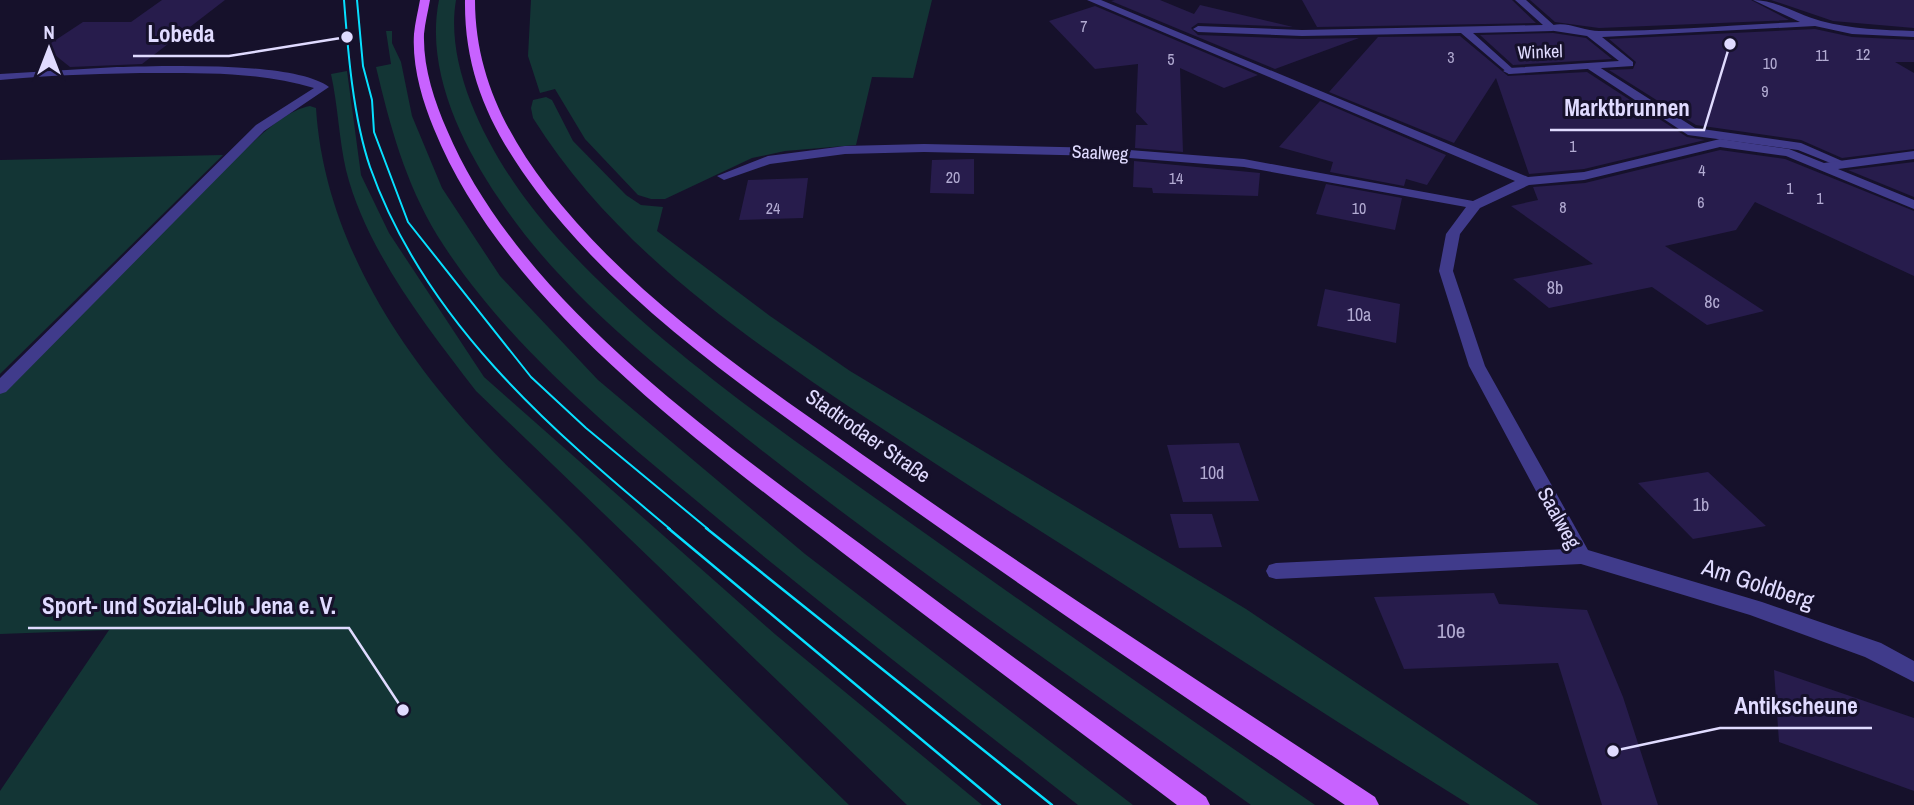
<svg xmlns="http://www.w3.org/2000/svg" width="1914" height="805" viewBox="0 0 1914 805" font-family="'Archivo Narrow',sans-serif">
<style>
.green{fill:#133535}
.building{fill:#271c4c}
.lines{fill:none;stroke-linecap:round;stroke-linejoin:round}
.lane{fill:#403b8b;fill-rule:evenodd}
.street{fill:#403b8b;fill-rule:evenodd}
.primary{fill:#c862ff;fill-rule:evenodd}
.tram-far1{stroke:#07e0ff;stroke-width:2}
.tram{stroke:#07e0ff;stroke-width:2.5}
.labels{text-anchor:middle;stroke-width:6;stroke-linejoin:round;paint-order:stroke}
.far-number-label{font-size:16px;fill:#b2abd2}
.far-street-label{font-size:18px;fill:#e0dbff;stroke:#16112b}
.number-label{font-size:18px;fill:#b2abd2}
.street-label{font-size:21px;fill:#e0dbff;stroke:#16112b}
.near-number-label{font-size:21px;fill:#b2abd2}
.near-street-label{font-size:24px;fill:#e0dbff;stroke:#16112b}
.leader{fill:none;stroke:#e0dbff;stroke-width:2.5}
.callout-dot{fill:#e0dbff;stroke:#16112b;stroke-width:2.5}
.callout-label{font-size:23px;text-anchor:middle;font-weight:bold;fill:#e0dbff;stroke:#16112b;stroke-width:6;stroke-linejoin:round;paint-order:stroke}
</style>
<rect width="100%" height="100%" fill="#16112b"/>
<path class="green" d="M439 0H456C443 76 499 170 547 226 643 337 775 427 895 512 1034 611 1174 708 1315 805H1251C1082 684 909 567 746 438 658 367 563 295 499 199 461 143 425 69 439 0Z
M531 0H932L913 78 872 77 856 145 785 151 752 158 665 199H651L638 195 585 139 555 89 540 93 528 56Z
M386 31H392V43L401 62 412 116 442 188 500 276 598 380 805 554 1133 805H1078C951 705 822 606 698 502 605 425 501 338 437 235 405 182 390 126 376 67L391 64Z
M347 71 361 175 389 233 484 377 776 635 982 805H907L476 391C426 326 366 250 346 170 339 139 338 106 331 74Z
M546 97 552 100 573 141 626 195 641 205 663 207 657 231 770 316 850 371 1246 609 1539 805H1470C1334 721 1199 632 1064 546 994 502 925 457 857 412 736 331 611 243 533 118L531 108 533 100Z
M310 106 316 108C323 220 381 322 452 406 493 455 541 498 585 543 671 632 760 718 849 805H0V791L109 630 0 634V394L239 155C259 137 284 111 310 106Z
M223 155 0 374V160Z"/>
<path class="building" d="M162 0H225L142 64 70 67 45 47 83 22H131Z
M1115 0H1160L1194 14 1200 5 1293 27 1198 23 1191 28 1198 35 1302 39 1359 38 1275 69 1111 1Z
M1302 0H1512L1536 23 1317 27Z
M1530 0H1751L1789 20 1599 28 1555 22Z
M1771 0H1914V28L1833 21Z
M1095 6 1258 75 1224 88 1180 68 1183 152 1135 148 1136 125H1148L1136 112 1138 64 1095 69 1049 21Z
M1815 29 1852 37 1914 40V62H1895L1914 73V149L1842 158 1801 140 1696 125 1609 70 1633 69 1636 62 1609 39Z
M1553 33 1586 38 1612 59 1513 65 1480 35Z
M1460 36 1508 76 1587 72 1687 137 1705 140 1584 169 1529 174 1496 78 1454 143 1329 92 1378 37Z
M1320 101 1446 155 1427 185 1406 179 1404 186 1330 172 1333 162 1279 147Z
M1720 150 1785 159 1914 211V276L1755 202 1736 230 1665 246 1764 311 1707 325 1652 287 1549 308 1513 279 1593 264 1511 206 1538 200 1533 187 1585 183Z
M974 159V194L930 193 932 160Z
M1134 161 1260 173 1258 196 1153 193 1152 188 1133 187Z
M1914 162V197L1848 170Z
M808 178 803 218 739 220 748 180Z
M1326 184 1402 198 1395 230 1316 214Z
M1325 289 1400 304 1396 343 1317 326Z
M1239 443 1259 501 1183 502 1167 445Z
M1708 472 1766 526 1693 539 1638 483Z
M1170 514H1212L1222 547 1179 548Z
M1494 593 1499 604 1587 610 1623 697 1658 805H1602L1558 663 1404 669 1374 597Z
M1774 670 1914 718V791L1779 742Z"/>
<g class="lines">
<path class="lane" d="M1515 0H1526L1557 28 1552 31 1473 33 1513 69V73L1509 74 1461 33 1302 36 1198 32 1193 29 1198 26 1302 30 1543 25Z
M1588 65H1596L1695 128 1801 143 1849 164 1843 168 1798 150 1688 135 1588 69Z
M117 67C163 66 295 61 329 87L264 131 6 392 0 394V378L256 125 314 88C264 73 212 73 160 73 107 73 53 75 0 80V74Z"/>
<path class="street" d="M1087 0H1101L1528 177 1584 172 1720 139 1789 149 1824 163 1914 151V159L1838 169 1914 200V209L1786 156 1720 147 1584 180 1529 185 1480 208 1460 234 1453 271 1485 366 1588 550 1762 602 1881 643 1914 661V682L1865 657 1750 615 1581 564 1276 579 1269 577 1266 571 1269 565 1276 563 1567 549 1469 366 1439 271 1446 234 1466 207 1244 167 1104 156 924 152 845 154 770 164 724 180 717 176 768 156 845 146 924 144 1104 148 1244 159 1473 201 1515 181Z
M1753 0C1776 0 1798 15 1821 21 1851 29 1883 30 1914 31V37L1852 34 1815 26 1602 37 1633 62V66L1509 74 1503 71 1509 68 1619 61 1587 36 1548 30 1547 28C1561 18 1583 31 1599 31 1666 31 1733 25 1800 22Z"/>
<path class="primary" d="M420 0H430C428 11 425 23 424 34 423 67 434 100 447 130 521 305 728 446 878 557 986 638 1096 717 1206 797L1210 805H1177C1071 725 965 646 860 566 711 451 506 307 434 129 422 100 412 66 414 34 415 23 418 11 420 0Z
M465 0H475C475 71 504 131 547 187 632 297 751 376 863 455 1031 573 1204 684 1375 797L1379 805H1345C1178 692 1010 580 847 462 737 382 620 302 537 192 492 132 464 75 465 0Z"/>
<path class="tram-far1" d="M344 0C348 52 353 117 370 167 424 320 549 428 670 529
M357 0 363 66 372 100 374 132 408 222 531 377 586 428 708 529"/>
<path class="tram" d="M668 528 1000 805
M706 528 1052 805"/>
</g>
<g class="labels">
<g class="far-number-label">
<text x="1084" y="32">7</text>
<text x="1863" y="60">12</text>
<text x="1822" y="61">11</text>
<text x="1451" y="63">3</text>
<text x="1171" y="65">5</text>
<text x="1770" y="69">10</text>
<text x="1765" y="97">9</text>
<text x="1573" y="152">1</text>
<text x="1702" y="176">4</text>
<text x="953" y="183">20</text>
<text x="1176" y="184">14</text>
<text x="1790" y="194">1</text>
<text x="1820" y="204">1</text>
<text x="1701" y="208">6</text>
<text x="1563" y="213">8</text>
<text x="773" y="214">24</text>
<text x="1359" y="214">10</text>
</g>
<g class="far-street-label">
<text transform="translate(1540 52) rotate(-2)" y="6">Winkel</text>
<text transform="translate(1100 153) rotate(3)" y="6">Saalweg</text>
</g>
<g class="number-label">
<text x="1555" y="294">8b</text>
<text x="1712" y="308">8c</text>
<text x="1359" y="321">10a</text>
<text x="1212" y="479">10d</text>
<text x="1701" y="511">1b</text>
</g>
<g class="street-label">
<text transform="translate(868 436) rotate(35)" y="7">Stadtrodaer Straße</text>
<text transform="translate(1559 518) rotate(61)" y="7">Saalweg</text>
</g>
<g class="near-number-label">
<text x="1451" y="638">10e</text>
</g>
<g class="near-street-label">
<text transform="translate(1758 584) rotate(18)" y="8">Am Goldberg</text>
</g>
</g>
<path class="leader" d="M347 37L229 56H133M1730 44L1704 130H1550M403 710L349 628H28M1613 751L1720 728H1872"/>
<g class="callout-dot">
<circle cx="347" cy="37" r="7"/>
<circle cx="1730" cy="44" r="7"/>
<circle cx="403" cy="710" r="7"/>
<circle cx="1613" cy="751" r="7"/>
</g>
<g class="callout-label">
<text x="181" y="42">Lobeda</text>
<text x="1627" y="116">Marktbrunnen</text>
<text x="189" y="614">Sport- und Sozial-Club Jena e. V.</text>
<text x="1796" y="714">Antikscheune</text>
</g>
<g transform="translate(49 49)" stroke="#16112b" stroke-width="5" paint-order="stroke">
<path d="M0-5L12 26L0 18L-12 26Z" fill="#e0dbff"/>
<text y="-10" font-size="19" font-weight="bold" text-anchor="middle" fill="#e0dbff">N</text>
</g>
</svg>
